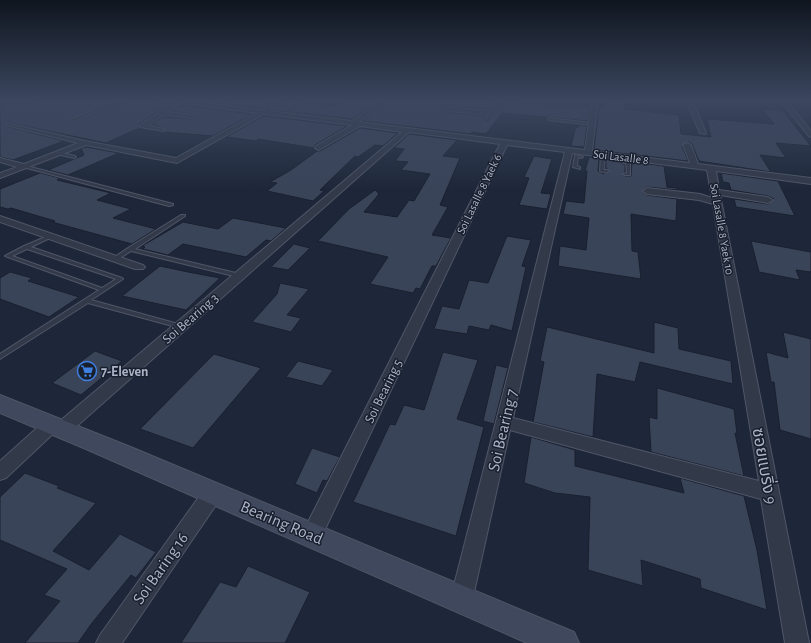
<svg xmlns="http://www.w3.org/2000/svg" width="811" height="643" viewBox="0 0 811 643" font-family="'Alegreya Sans','Noto Sans Thai',sans-serif">
<style>
.building{fill:#3a4459;stroke:#19202f}
.lines{fill:none;stroke-linecap:round;stroke-linejoin:round}
.service-casing{stroke:#4f5667;stroke-width:2}
.minor-casing{stroke:#4f5667;stroke-width:2}
.secondary-casing{stroke:#4f5667;stroke-width:2}
.service{fill:#323949;fill-rule:evenodd}
.minor{fill:#323949;fill-rule:evenodd}
.secondary{fill:#3f485c;fill-rule:evenodd}
.labels{text-anchor:middle;stroke-width:3;stroke-linejoin:round;paint-order:stroke}
.far-street-label{font-size:12px;fill:#acb3c6;stroke:#181f2d}
.street-label{font-size:14px;fill:#acb3c6;stroke:#181f2d}
.poi-label{font-size:14px;font-weight:bold;fill:#acb3c6;stroke:#181f2d;text-anchor:start}
.near-street-label{font-size:17px;fill:#acb3c6;stroke:#181f2d}
</style>
<rect width="100%" height="100%" fill="#1e2739"/>
<path class="building" d="M28 100H113L69 120 75 122 118 104V106L132 100 170 103 139 124V128L144 129H137L106 143 5 122 6 126 64 141 13 160 0 157V107L12 102 48 105 50 103Z
M238 100H278L262 108 229 104Z
M288 100 334 106 346 100H380L352 119 273 110Z
M389 100 496 101 490 109 439 105 435 108 439 111 486 116 483 122 488 125 505 101 569 107 570 105 590 107 588 121 502 113 486 134 472 132 471 134 363 121Z
M604 100H624L625 109 679 115 681 134 711 137 707 119 774 124 762 109 783 111 811 146 776 143 786 158 760 155 771 172 699 161 692 144 688 142 682 146 688 161 594 150 599 108H603Z
M180 105 252 114 213 136 165 132 164 128 152 124 163 117 194 119 196 118 192 114 172 111Z
M264 116 347 126 315 145 314 148 258 139 256 141 226 137Z
M581 125 587 126 584 147 571 146 575 129Z
M360 128 398 133 383 146 375 145 358 157 355 156 320 190 324 191 313 201 267 191 277 183 270 182 291 170 317 151H320Z
M409 134 457 140 443 156 460 158 440 205 448 207 432 235 451 238 436 266H432L420 289 416 288 413 293 370 284 388 257 318 241 349 209 375 190 379 194 364 212 397 217 409 200 414 201 430 174 401 170 408 162 395 161 404 149 394 148Z
M86 147 119 153 68 175 48 170 84 155 81 148Z
M534 156 552 159 541 193 551 194 547 209 519 205 529 178 524 177Z
M589 157 599 158 598 171 603 174 610 171 606 168V159L622 161V164H625V172L622 174 625 176H631L632 162 664 166 667 187 677 188V190L647 187 642 191 647 195 677 199 676 221 631 214 632 251 638 252 641 279 558 266 560 246 586 250 589 218 563 214 566 201 584 203 587 171H585Z
M40 173 60 178 57 180 111 193 97 200 131 209 113 218 156 229 132 244 52 222 55 221 11 208 8 209 0 207V189Z
M721 173 778 181 795 216 736 207 734 199 768 204 774 199 768 196 731 190 729 183 723 182Z
M233 218 286 228 271 241 266 240 246 257 183 244 168 255 143 249 145 247 142 246 183 222 218 229Z
M507 236 531 240 522 266 526 267 512 331 491 325 489 330 469 326 467 334 434 329 442 306 459 309 469 280 488 283Z
M751 241 811 252V272L796 270 800 280 759 272Z
M294 244 310 248 288 270 271 267Z
M160 266 188 272 220 278 186 310 122 296Z
M10 272 32 278 28 281 79 297 49 317 0 299V278Z
M280 283 309 289 287 315 301 318 291 332 252 322 277 294Z
M654 322 678 328 679 349 731 361 733 384 640 362 635 382 597 374 593 437 533 422 544 362 540 361 547 327 654 353Z
M783 332 811 339V439L780 430 774 382H771L766 352 788 358Z
M95 351 122 361 81 395 52 383Z
M443 352 478 360 457 419 484 427 456 536 353 502 390 424 395 425 404 405 424 410Z
M214 354 261 368 193 448 140 429Z
M298 361 333 370 322 386 286 377Z
M496 365 508 368 494 424 483 421Z
M657 388 734 409 737 434 735 433 744 476 651 452 649 417 657 419Z
M531 437 575 450V466L684 493 680 478 744 496 757 550 767 610 701 588 700 579 641 560 643 586 588 570 590 497 555 493 524 483Z
M312 448 340 457 327 481 323 480 317 493 295 484Z
M25 473 59 486 57 488 96 503 53 551 89 570 120 534 156 552 136 578 131 575 92 623 78 643H25L60 601 44 595 67 569 0 540V497Z
M248 566 310 592 285 643H181L220 582 236 587Z"/>
<g class="lines">
<g class="service-casing">
<path id="service" d="M7 100H14L49 103 48 104Z
M205 100C210 99 215 102 221 103 227 103 232 100 237 100L223 105Z
M576 100H578L576 104 575 103Z
M549 118 592 123 594 124 592 125 548 120Z
M58 152 75 156 76 157 74 158 57 154 56 153Z
M603 153 605 154 604 170H608L609 171C607 173 602 173 600 171L601 154Z
M575 155 583 157 581 158 578 157 577 166 580 167V169L573 167Z
M623 161H628L630 162V175H625L623 174 627 173 626 163H623Z
M23 165 173 204V205L169 206 23 167Z
M181 215H185V216L135 249 240 274 241 275 240 276 238 277 131 251 117 260H113L112 259 128 248Z
M50 235 52 236V237L31 247 122 278 123 279 91 300 182 325 183 326 182 327 180 328 88 303 0 359V354L99 290 5 256 24 246ZM27 249 116 279 102 288 12 256Z"/>
</g>
<g class="minor-casing">
<path id="minor" d="M5 100H13L0 105V101Z
M116 100H123L75 121 70 120Z
M165 100H182L262 110 280 100H287L269 111 352 121 382 100H388L359 122 585 150 592 100H598L592 151 690 163 683 145 687 143 691 145 698 164 811 178V184L716 171 719 190 768 197 773 200 768 203 720 195 809 643H785L761 499 510 430 473 597 470 605 462 608 454 605 451 597 565 152 507 145 319 542 312 545 305 542 302 535 305 528 500 144 409 132 69 433 63 435 56 431 6 478 0 480V461L47 419 53 417 60 421 402 132 360 126 319 150 315 148 316 146 352 125 264 114 177 163 86 145 0 178V173L17 167 0 162V158L24 164 78 143 6 125V123L85 141 176 158 257 113 180 103 168 112 192 115 195 117 194 118 163 115 148 125 164 129V131L140 127V125L174 102ZM572 153 707 170 712 198 700 194 647 188 643 191 647 194 699 200 713 204 759 481 513 418Z
M498 100H504L489 123 487 124 484 122 489 115 439 110 436 108 439 106 491 111Z
M686 100H692L706 133 705 134 700 133Z
M780 100H786L811 131V137L809 136Z
M0 216 143 265 145 267 143 269H135L0 222Z
M213 484 220 487 222 493 220 499 122 643H96L100 635 206 487Z"/>
</g>
<g class="secondary-casing">
<path id="secondary" d="M0 395 133 448 574 632 579 643H527L86 449 0 413Z"/>
</g>
<use href="#service" class="service"/>
<use href="#minor" class="minor"/>
<use href="#secondary" class="secondary"/>
</g>
<linearGradient id="sky" x2="0" y2="1"><stop stop-color="#10151f"/><stop offset="0.53" stop-color="#3b475f"/><stop offset="1" stop-color="#3b475f" stop-opacity="0"/></linearGradient>
<rect width="811" height="190" fill="url(#sky)"/>
<defs>
<g id="supermarket-ring" transform="scale(1)"><circle r="9.5" fill="#181f2d" stroke="#3f7fe0" stroke-width="1.5"/><path d="M-6-5.5h2.5l.6 2H6L4.5 2H-2.5L-4.4-4H-6ZM-1.5 3.2a1.3 1.3 0 1 0 .1 0ZM3 3.2a1.3 1.3 0 1 0 .1 0Z" fill="#3f7fe0"/></g>
</defs>
<g fill-rule="evenodd">
<use href="#supermarket-ring" x="87" y="371"/>
</g>
<g class="labels">
<g class="far-street-label">
<text transform="translate(621 157) rotate(7)" y="4">Soi Lasalle 8</text>
<text transform="translate(479 194) rotate(-64)" y="4">Soi Lasalle 8 Yaek 6</text>
<text transform="translate(722 229) rotate(80)" y="4">Soi Lasalle 8 Yaek 10</text>
</g>
<g class="street-label">
<text transform="translate(190 318) rotate(-41)" y="5">Soi Bearing 3</text>
<text transform="translate(383 391) rotate(-64)" y="5">Soi Bearing 5</text>
</g>
<g class="poi-label">
<text x="101" y="376">7-Eleven</text>
</g>
<g class="near-street-label">
<text transform="translate(502 430) rotate(-77)" y="6">Soi Bearing 7</text>
<text transform="translate(765 466) rotate(80)" y="6">ซอยแบริ่ง 9</text>
<text transform="translate(282 522) rotate(23)" y="6">Bearing Road</text>
<text transform="translate(160 568) rotate(-55)" y="6">Soi Baring 16</text>
</g>
</g>
</svg>
